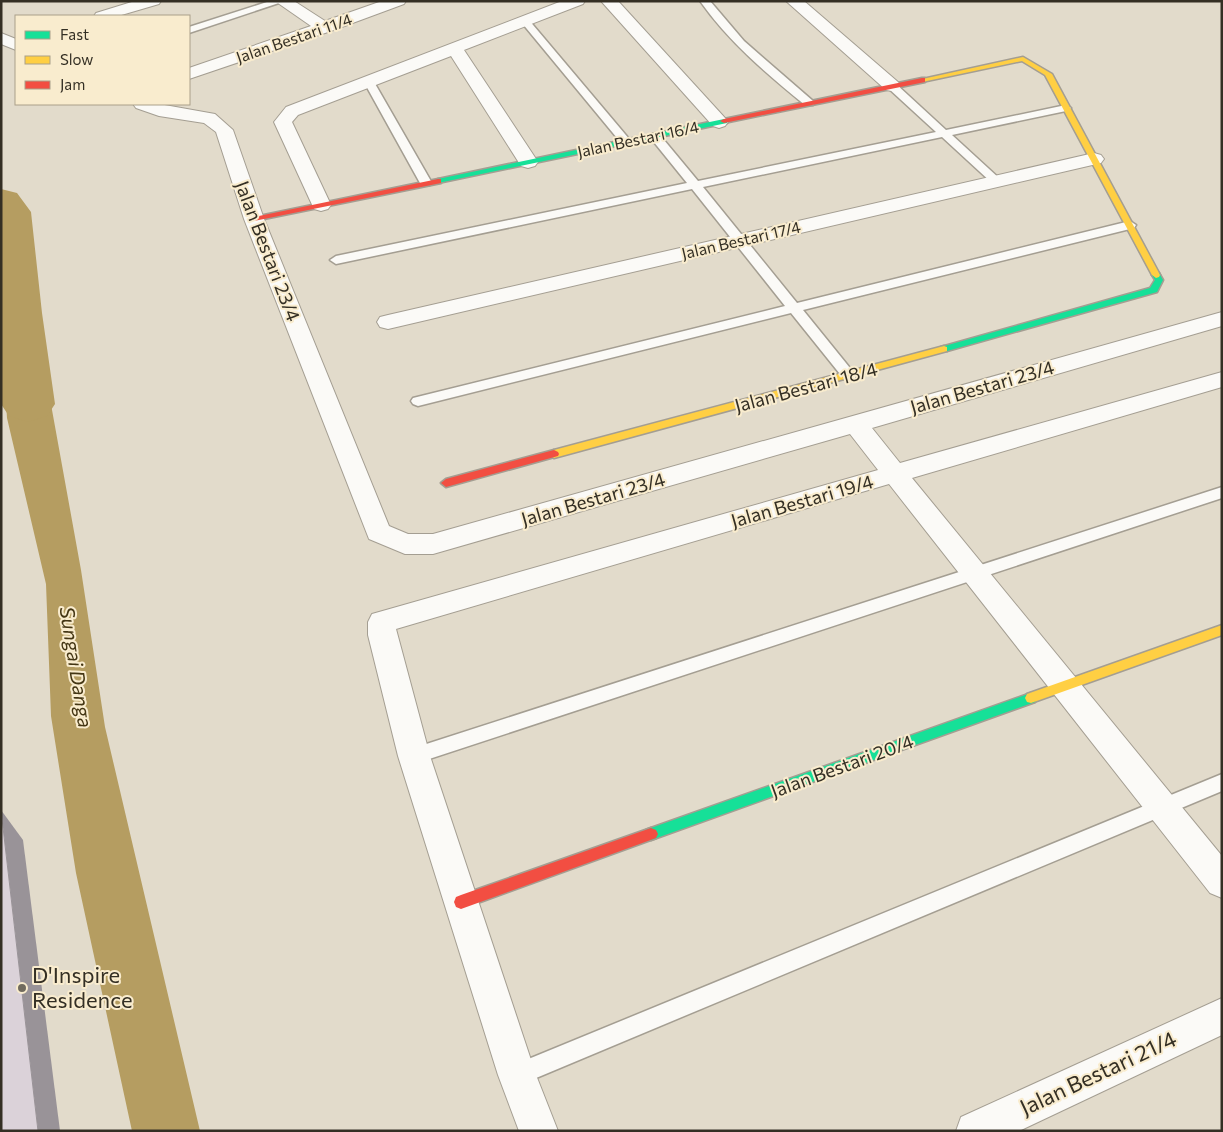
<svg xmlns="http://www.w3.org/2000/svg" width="1223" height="1132" viewBox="0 0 1223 1132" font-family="Commissioner,sans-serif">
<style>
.water{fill:#b59d61}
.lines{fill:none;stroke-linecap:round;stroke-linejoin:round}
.river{fill:#b59d61;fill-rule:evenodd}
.lane-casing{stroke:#a49e92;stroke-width:3}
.street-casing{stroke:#a49e92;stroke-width:2}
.fast-casing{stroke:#a49e92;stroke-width:3}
.slow-casing{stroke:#a49e92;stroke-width:3}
.jam-casing{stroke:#a49e92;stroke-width:3}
.lane{fill:#fbfaf7;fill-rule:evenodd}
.street{fill:#fbfaf7;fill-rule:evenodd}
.fast{fill:#16e098;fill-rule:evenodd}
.slow{fill:#ffcf43;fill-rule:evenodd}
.jam{fill:#f24e42;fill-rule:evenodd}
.shaded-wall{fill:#999398}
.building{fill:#dbd2d9;stroke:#999398}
.poi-dot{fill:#716b5e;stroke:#f9ecce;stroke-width:2}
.labels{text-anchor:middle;stroke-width:4;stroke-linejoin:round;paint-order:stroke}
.far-street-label{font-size:16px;fill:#342f24;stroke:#f9ecce}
.street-label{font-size:19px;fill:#342f24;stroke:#f9ecce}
.water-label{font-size:20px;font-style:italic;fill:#443614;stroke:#f9ecce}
.near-poi-label{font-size:22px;fill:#342f24;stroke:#f9ecce;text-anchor:start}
.near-street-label{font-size:22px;fill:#342f24;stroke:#f9ecce}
</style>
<rect width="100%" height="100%" fill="#e2dbcb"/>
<path class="water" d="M35 316 81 570 105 727 200 1131H132L76 873 51 716 46 584 7 418 1 323Z"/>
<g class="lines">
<path class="river" d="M1 189 17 193 31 212 42 313 55 404 47 416 28 422 9 416 1 404Z"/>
<g class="lane-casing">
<path id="lane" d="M270 1H285L189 33V27Z
M700 1H710L744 41 813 101 814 103 813 105H805C767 74 729 42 700 1Z
M525 18 528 19 630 140 632 142 630 144H622L522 23 520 21Z
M369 79 374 82 432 183 430 185H422L420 183 364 82Z
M892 83 896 84 946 130 1066 105 1071 108 1066 111 952 135 1000 179 1002 181 1000 183H992L942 137 703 187 797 303 1130 221 1136 225 1134 228 803 310 854 373 856 376 854 379H844L791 313 418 406 413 404 411 401 413 398 785 306 692 189 336 264 330 260 336 256 687 183 649 136 655 133 659 134 698 181 936 132 888 88 887 86Z
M1222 487V498L414 764 407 762 405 756 407 750 414 748Z
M1222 774V791L517 1086 509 1083 506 1075 509 1067Z"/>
</g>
<g class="street-casing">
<path id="street" d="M135 1H161L159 4 118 16H94L96 13Z
M275 1H294L325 21 382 1H406L404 4 331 31 189 79V68L311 26Z
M562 1H585L583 4 464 50 538 162 535 166 528 168 521 166 451 56 298 115 292 122 331 205 328 209 321 211 314 209 274 122 286 107Z
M601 1H618L725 118 728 122 725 126 719 128 713 126Z
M786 1H804L898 82 901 86 898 90 892 91 886 90Z
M1 33 16 39V50L1 44Z
M133 104H159L215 114 233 130 264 219 389 526 408 534H433L1222 312V326L872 428 900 463 1222 372V387L912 478 1222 856V898L1210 893 889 484 396 629 430 756 536 1075 558 1131H519L498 1075 398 756 368 635V622L372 614 878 470 850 434 433 554H405L369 539 244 219 216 132 204 123 159 116 136 108Z
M1094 153 1101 155 1104 159 1101 163 388 329 380 327 377 322 380 317 388 315Z
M1222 998V1035L1019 1131H956L961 1117Z"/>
</g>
<g class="fast-casing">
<path id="fast" d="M724 119 728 121 727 123 438 183 434 181 438 179Z
M1156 272 1159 273 1163 280 1157 292 947 351H941L939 349 941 347 1150 288 1155 280 1152 275Z
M1031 693 1035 694 1037 698 1035 702 651 840 646 838 644 834 646 830 651 828Z"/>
</g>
<g class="slow-casing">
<path id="slow" d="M1023 57 1052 74 1160 275 1159 277 1156 278 1152 275 1045 75 1022 61 922 82 918 80Z
M944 346 947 347V351L554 458 549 454 554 450Z
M1222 625V635L1031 703 1027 702 1025 698 1027 694Z"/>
</g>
<g class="jam-casing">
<path id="jam" d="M922 78H925V82L724 123 720 121 724 119Z
M438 179H441V183L254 221 250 219 254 217Z
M554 450 558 452 559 454 558 456 446 487 441 483 446 479Z
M651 828 656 830 658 834 656 838 461 909 456 907 454 902 456 897 461 895Z"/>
</g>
<use href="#lane" class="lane"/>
<use href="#street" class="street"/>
<use href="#fast" class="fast"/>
<use href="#slow" class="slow"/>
<use href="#jam" class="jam"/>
</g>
<path class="shaded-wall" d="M1 810 23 840 60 1131H38Z"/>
<path class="building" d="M1 810 38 1131H1Z"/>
<circle class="poi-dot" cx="22" cy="988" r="5"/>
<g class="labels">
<g class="far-street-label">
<text transform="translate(294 38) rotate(-19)" y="6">Jalan Bestari 11/4</text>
<text transform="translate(638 139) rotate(-12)" y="6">Jalan Bestari 16/4</text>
<text transform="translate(741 240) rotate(-13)" y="6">Jalan Bestari 17/4</text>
</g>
<g class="street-label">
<text transform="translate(268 251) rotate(69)" y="7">Jalan Bestari 23/4</text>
<text transform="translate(806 387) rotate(-15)" y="7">Jalan Bestari 18/4</text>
<text transform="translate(982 387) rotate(-16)" y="7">Jalan Bestari 23/4</text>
<text transform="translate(593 499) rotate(-16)" y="7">Jalan Bestari 23/4</text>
<text transform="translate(802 501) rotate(-16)" y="7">Jalan Bestari 19/4</text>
<text transform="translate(842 766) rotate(-20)" y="7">Jalan Bestari 20/4</text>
</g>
<g class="water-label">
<text transform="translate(76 667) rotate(81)" y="7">Sungai Danga</text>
</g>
<g class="near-poi-label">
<text x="32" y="983">D'Inspire<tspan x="32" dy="25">Residence</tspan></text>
</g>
<g class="near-street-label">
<text transform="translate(1098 1073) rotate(-25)" y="8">Jalan Bestari 21/4</text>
</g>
</g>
<rect width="1223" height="1132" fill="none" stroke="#342f24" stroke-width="5"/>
<rect x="15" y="15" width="175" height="90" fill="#f9ecce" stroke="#aaa08a"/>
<rect x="25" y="31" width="25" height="8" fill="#16e098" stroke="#aaa08a"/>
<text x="60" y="40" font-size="15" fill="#342f24">Fast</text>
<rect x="25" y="56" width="25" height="8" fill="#ffcf43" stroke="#aaa08a"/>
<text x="60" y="65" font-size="15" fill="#342f24">Slow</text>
<rect x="25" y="81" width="25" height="8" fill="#f24e42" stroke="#aaa08a"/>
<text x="60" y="90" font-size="15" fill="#342f24">Jam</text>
</svg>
